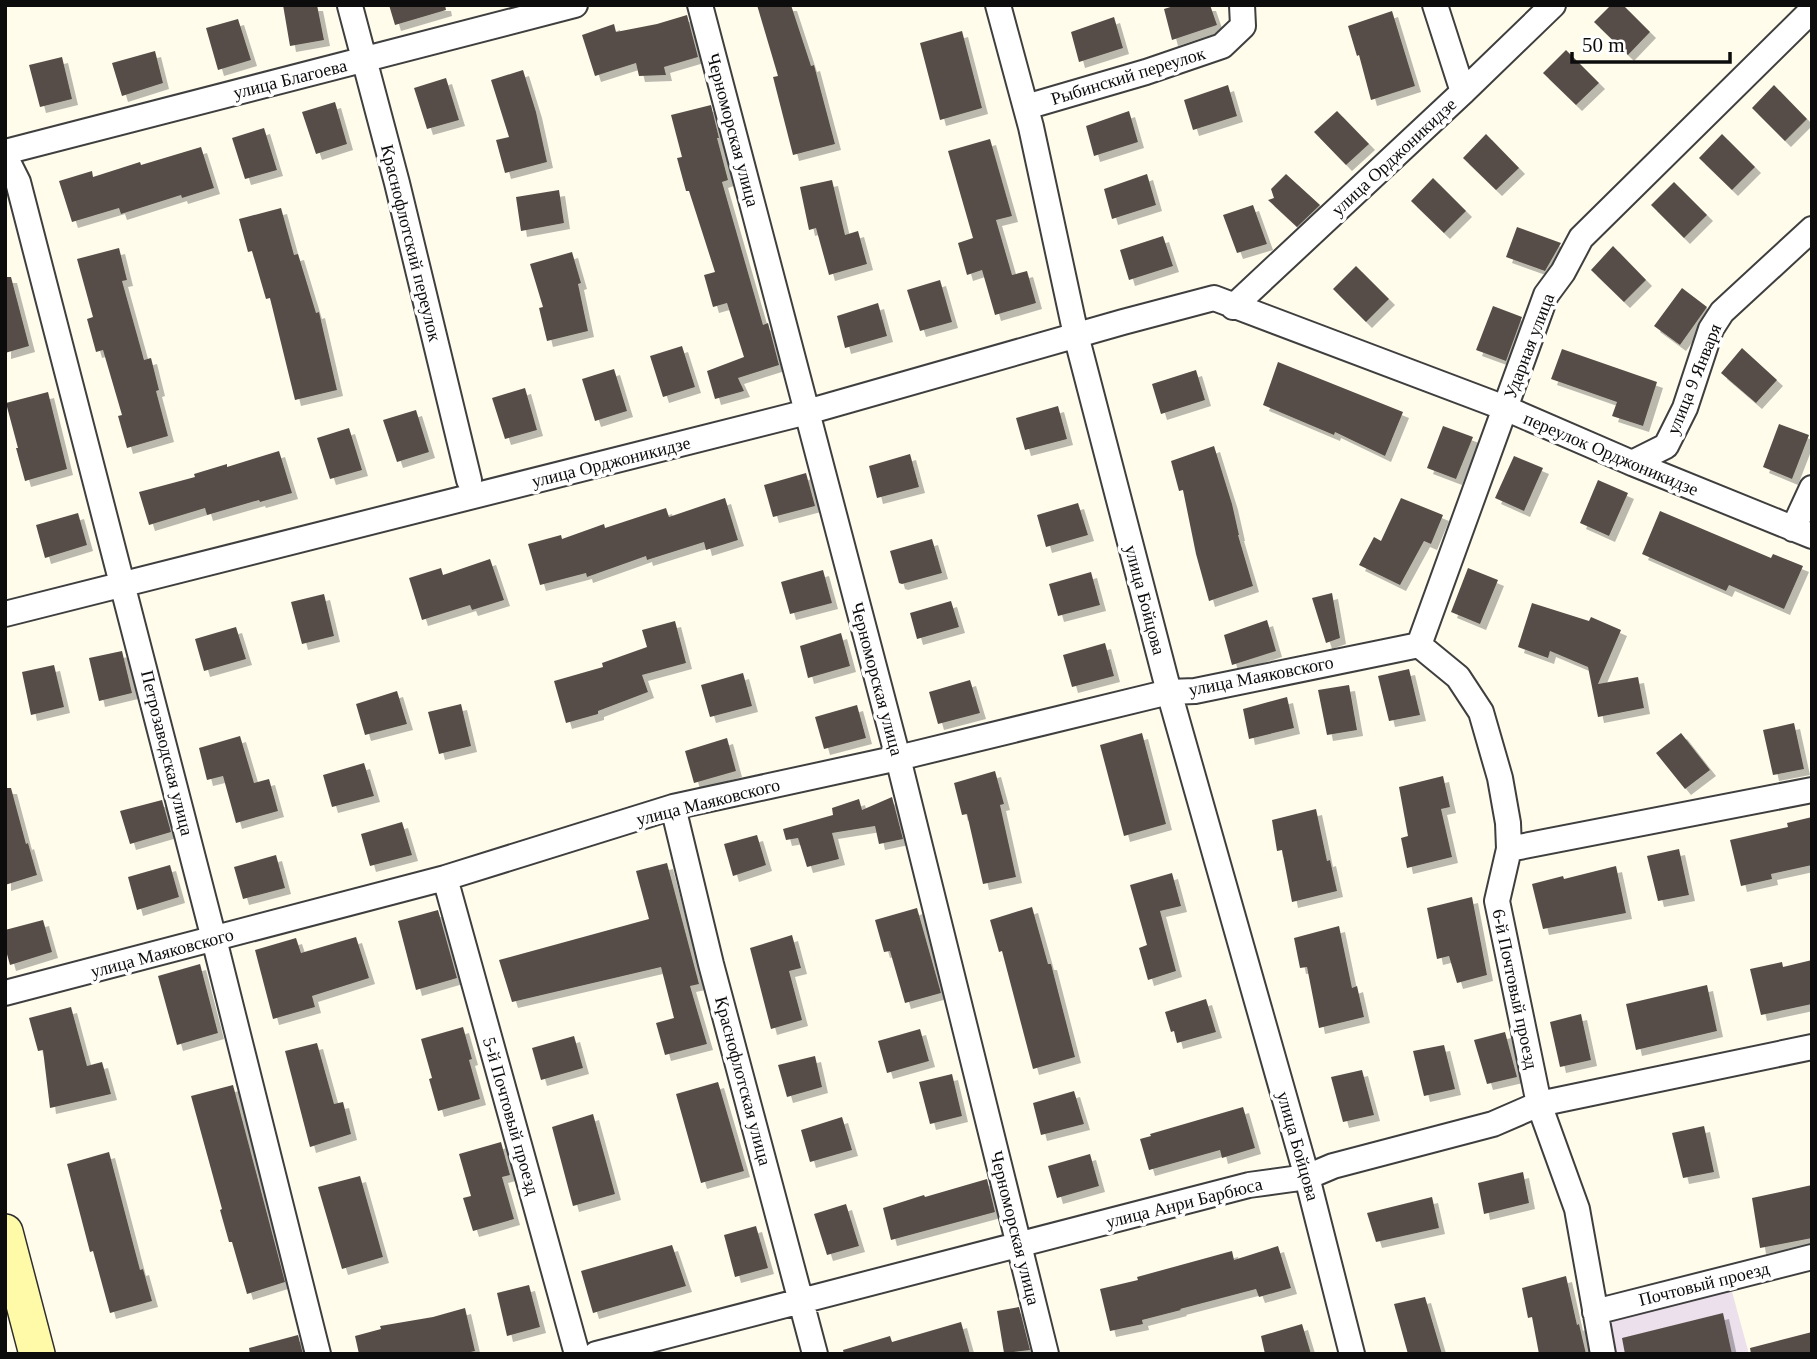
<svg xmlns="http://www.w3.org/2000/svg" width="1817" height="1359" viewBox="0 0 1817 1359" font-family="Georgia,serif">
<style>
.industrial{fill:#ebe0ec}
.building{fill:#564e48;filter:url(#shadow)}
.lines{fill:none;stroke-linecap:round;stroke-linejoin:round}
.street-casing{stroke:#3f3f3f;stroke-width:28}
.secondary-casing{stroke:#2e2e2e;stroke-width:38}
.street{stroke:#fff;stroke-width:24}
.secondary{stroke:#fffaa7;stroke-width:35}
.labels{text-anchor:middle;stroke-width:7;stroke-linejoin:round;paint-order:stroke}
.street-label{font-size:18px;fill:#0c0c0c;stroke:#fff}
</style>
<defs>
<filter id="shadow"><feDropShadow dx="6" dy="6" stdDeviation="0" flood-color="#0004"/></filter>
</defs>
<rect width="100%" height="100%" fill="#fffcec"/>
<path class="industrial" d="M1731 1288 1749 1354H1617L1609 1319Z"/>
<path class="building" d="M283 5H317L324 40 290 46Z
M389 5H445L446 10 395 25Z
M757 5H791L811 66 814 65 835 144 793 155 773 77 778 76Z
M1177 5H1210L1217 25 1172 40 1164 9Z
M1611 5H1623L1650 32 1628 55 1594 22Z
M1392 11 1415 86 1371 100 1359 55 1357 56 1348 26Z
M687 15 698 57 664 67 666 75 639 76 636 63 595 76 582 35 614 24 616 32 657 24Z
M1114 17 1123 48 1079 62 1071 32Z
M238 19 251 60 218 70 206 28Z
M962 31 982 108 940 120 920 43Z
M1566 50 1599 83 1576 105 1543 73Z
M155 51 163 83 122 96 112 63Z
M62 57 72 99 40 107 29 65Z
M523 70 536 112 547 162 505 173 496 140 509 137 491 80Z
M446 78 459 120 427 129 414 88Z
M1228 85 1237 116 1193 130 1184 100Z
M1774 85 1807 119 1785 141 1752 108Z
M335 102 347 144 316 154 302 112Z
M711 105 719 138H717L728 180 722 182 763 325 768 323 779 365 738 378 744 391 715 399 707 371 744 357 727 303 713 307 704 275 715 272 689 191H686L677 158 682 157 671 115Z
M1129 111 1138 142 1094 156 1086 126Z
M1337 111 1369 144 1346 165 1314 132Z
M264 128 277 170 245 179 232 138Z
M1486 134 1519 168 1496 190 1463 158Z
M1722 134 1755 167 1732 190 1699 158Z
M990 139 1012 216 996 220 1012 275 1027 271 1036 303 995 315 982 270 967 275 958 243 973 238 948 151Z
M201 147 214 188 182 198 181 195 121 214 119 208 72 222 59 181 92 171 93 177 140 162 141 165Z
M1147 174 1156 205 1112 219 1104 189Z
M1286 174 1320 205 1297 227 1268 200 1274 198 1271 189Z
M1433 178 1466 211 1444 233 1411 201Z
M832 180 845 235 858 231 867 264 829 275 816 228 809 230 800 187Z
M1674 182 1707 215 1684 238 1651 205Z
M559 190 564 223 521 231 516 197Z
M1253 205 1267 244 1237 253 1223 215Z
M281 208 294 255 298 254 316 313 319 312 337 390 295 400 270 298 266 299 252 251 248 252 239 219Z
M1517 227 1561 243 1545 271 1506 257Z
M1163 236 1173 266 1129 280 1120 250Z
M1613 246 1646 280 1624 302 1591 270Z
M119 248 127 280 122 281 144 360 151 358 159 390 156 391 168 436 127 448 118 416 122 415 103 350 96 352 87 319 93 317 77 259Z
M572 252 581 283 578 284 588 331 547 341 539 308 543 307 530 264Z
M1356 266 1389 299 1366 322 1333 289Z
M5 277H11L29 346 5 353Z
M940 280 952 322 920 331 907 290Z
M1682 288 1707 307 1680 345 1654 326Z
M878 303 887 336 845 348 837 316Z
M1493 306 1522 317 1506 361 1476 350Z
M682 346 695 387 663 397 650 356Z
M1742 348 1777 380 1756 403 1721 373Z
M1562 349 1657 382 1643 426 1612 416 1617 402 1551 379Z
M1278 362 1403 412 1385 456 1335 432 1334 435 1263 405Z
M614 369 627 411 595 421 582 379Z
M1196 370 1205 400 1161 414 1152 384Z
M525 388 537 430 505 439 492 398Z
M48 392 67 469 25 481 16 448H18L6 403Z
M1058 406 1067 439 1025 450 1016 418Z
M416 410 429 452 397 462 383 420Z
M1779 424 1809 435 1792 479 1763 467Z
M1443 426 1473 437 1456 479 1427 468Z
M349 428 362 470 330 479 317 438Z
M1214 446 1232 504 1239 535H1238L1253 586 1209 601 1196 554 1183 490 1179 491 1171 461Z
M279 451 292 493 260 502 259 500 207 515 205 508 149 525 139 492 195 477 194 474 227 464V467Z
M910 454 919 487 877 498 869 466Z
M1514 456 1543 468 1524 511 1495 498Z
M806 473 815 506 773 517 764 485Z
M1598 480 1628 493 1609 536 1580 523Z
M725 498 738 540 706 550 704 542 647 560 646 556 587 577 586 573 540 585 528 544 561 535 562 539 604 524 605 528 666 508 669 517Z
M1401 498 1443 515 1431 544 1424 541 1400 585 1359 565 1374 537 1381 541Z
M1078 503 1088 535 1046 547 1037 515Z
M1660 511 1771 558 1773 554 1803 566 1784 609 1729 585 1726 591 1642 554Z
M78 513 87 545 45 558 36 525Z
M932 539 942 573 902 584 899 583 890 551Z
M490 559 504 600 472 610 470 605 422 620 409 578 441 568 443 575Z
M1468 568 1498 580 1480 624 1451 612Z
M823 570 832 603 790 614 781 582Z
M1091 572 1100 605 1058 616 1049 584Z
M1332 593 1340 638 1326 643 1312 598Z
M324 594 334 636 302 644 291 602Z
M951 601 959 627 917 639 910 613Z
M1532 603 1589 621 1591 617 1621 630 1598 684 1638 677 1644 708 1598 717 1588 667 1550 651 1548 658 1518 647Z
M1267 620 1276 651 1232 665 1224 635Z
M675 621 686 663 642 675 648 692 598 711V714L566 723 554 681 603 667 602 663 647 647 642 630Z
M236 627 246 659 204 671 195 639Z
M841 633 850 666 808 678 800 646Z
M1105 643 1114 676 1072 687 1063 655Z
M122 651 132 693 99 701 89 658Z
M54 665 64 707 31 715 22 672Z
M1409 669 1420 715 1389 721 1378 676Z
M743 673 752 706 710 717 701 685Z
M970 680 980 713 938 724 929 692Z
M1349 685 1357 730 1327 735 1318 690Z
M397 691 407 724 365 735 356 704Z
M1287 697 1294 728 1249 739 1243 709Z
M461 704 471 746 439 754 428 712Z
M857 705 866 738 824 749 815 717Z
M1794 723 1804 769 1773 775 1763 730Z
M1142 733 1166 824 1124 836 1100 745Z
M1681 733 1710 770 1685 789 1656 753Z
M240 736 254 783 269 779 278 811 236 823 223 776 207 780 199 748Z
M727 738 736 771 694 783 685 751Z
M364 763 374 796 332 807 323 775Z
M995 771 1004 804 1000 805 1016 877 983 884 967 814 962 815 954 783Z
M1443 776 1450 807 1441 809 1452 857 1407 868 1401 838 1408 836 1399 787Z
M5 788H11L26 844 28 843 37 875 5 885Z
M892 797 903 839 879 844 875 826 832 833 839 859 807 867 798 838 786 840 783 829 833 815 832 808 859 799 862 810Z
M162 800 171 832 130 844 120 811Z
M1316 809 1327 861 1330 860 1337 891 1292 902 1282 850 1277 851 1272 820Z
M1812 817V865L1771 874 1772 879 1741 886 1730 840 1788 827 1787 823Z
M402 822 412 855 370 866 361 834Z
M757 835 766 865 733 876 724 844Z
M1679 849 1689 895 1658 901 1647 856Z
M276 855 285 888 243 899 234 867Z
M667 863 699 984 690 986 707 1044 665 1055 656 1023 674 1018 661 967 512 1002 499 960 649 919 636 871Z
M170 865 179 897 137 910 128 877Z
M1616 866 1626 913 1543 929 1532 884 1563 876 1564 879Z
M1172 873 1181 906 1160 911 1176 971 1148 980 1139 948 1147 945 1130 885Z
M1472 897 1487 975 1457 983 1449 956 1437 959 1427 908Z
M1032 907 1048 964H1051L1075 1057 1033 1069 1002 951 999 952 990 920Z
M917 908 941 993 905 1003 890 951 884 952 875 920Z
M438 910 457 978 416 990 398 921Z
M43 920 52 952 10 965 5 947V930Z
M1339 926 1352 988 1357 986 1364 1017 1319 1028 1307 967 1300 968 1294 938Z
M792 935 801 968 789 971 802 1020 771 1029 750 948Z
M356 937 369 978 312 996 315 1007 273 1019 255 950 296 938 301 953Z
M1812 960V1004L1761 1015 1750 969 1782 962 1783 967Z
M200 964 218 1033 177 1045 158 976Z
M1707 985 1717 1031 1636 1050 1626 1004Z
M1206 999 1216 1032 1177 1043 1174 1031 1171 1032 1165 1012Z
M71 1007 87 1066 102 1062 111 1094 50 1108 43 1050 38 1051 29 1018Z
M1581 1014 1591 1060 1560 1067 1550 1022Z
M463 1027 472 1059 469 1060 480 1099 438 1111 429 1079 432 1078 421 1039Z
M920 1029 929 1061 887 1073 878 1041Z
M1505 1032 1517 1077 1487 1084 1474 1040Z
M574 1036 583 1068 541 1080 532 1048Z
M317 1043 334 1104 343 1102 351 1134 310 1147 285 1051Z
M1444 1045 1455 1089 1424 1096 1413 1051Z
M815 1056 822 1087 787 1097 778 1065Z
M1362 1070 1374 1115 1343 1122 1331 1077Z
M952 1074 962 1116 930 1124 919 1082Z
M718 1082 744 1171 701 1183 676 1094Z
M233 1085 285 1282 247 1294 232 1242H229L220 1210 222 1209 191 1096Z
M1074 1091 1084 1124 1041 1135 1033 1103Z
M1243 1107 1255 1148 1222 1158 1220 1150 1149 1170 1140 1139 1151 1136 1150 1134Z
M593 1114 615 1194 573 1206 552 1127Z
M842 1117 852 1150 810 1162 801 1130Z
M1704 1126 1714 1172 1683 1178 1672 1133Z
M501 1142 510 1175 502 1177 514 1219 473 1231 463 1198 471 1196 459 1154Z
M109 1152 140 1270 143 1269 152 1301 110 1313 93 1251 90 1252 67 1164Z
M1090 1154 1099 1186 1057 1198 1048 1166Z
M1523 1172 1529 1203 1484 1214 1478 1183Z
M360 1176 383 1257 342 1269 318 1187Z
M987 1179 995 1212 891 1240 883 1208 924 1195 925 1197Z
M1812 1185V1238L1760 1248 1752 1198Z
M1432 1197 1439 1228 1376 1242 1367 1213Z
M846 1204 859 1246 827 1255 814 1214Z
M756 1226 768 1268 735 1277 724 1235Z
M672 1245 686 1286 593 1313 581 1271Z
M1278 1246 1291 1288 1259 1297 1256 1289 1180 1309 1181 1310 1142 1320 1143 1324 1110 1331 1100 1289 1138 1280 1137 1277 1232 1251 1234 1260Z
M1566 1276 1577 1325 1579 1324 1586 1354H1539L1532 1317 1528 1318 1522 1288Z
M529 1285 540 1327 507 1336 497 1293Z
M1425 1297 1442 1354H1408L1394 1304Z
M1019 1307 1030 1350 1004 1353 997 1311Z
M465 1308 475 1351 462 1354H359L355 1336 381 1329 380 1326 433 1317Z
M1723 1313 1732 1354H1625L1622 1338Z
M961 1322 970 1354H844L843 1350 890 1336 892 1342Z
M1302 1324 1311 1354H1265L1261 1336Z
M1812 1332V1354H1751L1750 1348Z
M298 1335 303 1354H250L249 1348Z"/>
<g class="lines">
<g class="street-casing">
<path id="street" d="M700 5 898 758 1046 1354
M998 5 1031 127 1076 335 1169 692 1307 1177 1352 1354
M1435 5 1463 92
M350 6 397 183 469 480
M1026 107 1146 72 1222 46 1243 26 1242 5
M5 152 575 5
M5 156 18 182 214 939 318 1354
M1233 307 1463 92 1553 5
M1632 463 1666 446 1685 408 1711 329 1722 312 1812 229
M1793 529 1812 488
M5 614 807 412 1123 322 1214 298 1505 408 1632 463 1812 536
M1419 645 1546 295 1563 272 1581 238 1812 10
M1419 645 1458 677 1481 712 1500 778 1508 823 1509 849 1497 901 1539 1104 1577 1209 1603 1354
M673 807 711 964 815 1354
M1509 849 1812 790
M445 878 577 1354
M5 993 445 878 673 807 898 758 1169 692 1195 691 1419 645
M1595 1312 1812 1257
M596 1354 1249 1185 1307 1177 1333 1166 1493 1124 1539 1104 1812 1047"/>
</g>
<g class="secondary-casing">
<path id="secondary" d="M5 1232 37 1354"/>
</g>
<use href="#street" class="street"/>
<use href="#secondary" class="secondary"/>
</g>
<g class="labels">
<g class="street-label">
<text transform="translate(1128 76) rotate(-17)" y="6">Рыбинский переулок</text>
<text transform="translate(290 79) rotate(-14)" y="6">улица Благоева</text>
<text transform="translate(733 130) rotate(75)" y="6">Черноморская улица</text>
<text transform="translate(1394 157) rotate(-43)" y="6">улица Орджоникидзе</text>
<text transform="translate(411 243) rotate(76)" y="6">Краснофлотский переулок</text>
<text transform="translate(1529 346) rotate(-69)" y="6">Ударная улица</text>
<text transform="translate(1694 379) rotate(-68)" y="6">улица 9 Января</text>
<text transform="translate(1611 454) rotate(23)" y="6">переулок Орджоникидзе</text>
<text transform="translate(611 462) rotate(-14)" y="6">улица Орджоникидзе</text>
<text transform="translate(1145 600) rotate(75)" y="6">улица Бойцова</text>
<text transform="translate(1261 676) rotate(-11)" y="6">улица Маяковского</text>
<text transform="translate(877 679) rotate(75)" y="6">Черноморская улица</text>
<text transform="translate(167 753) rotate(76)" y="6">Петрозаводская улица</text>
<text transform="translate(708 802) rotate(-14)" y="6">улица Маяковского</text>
<text transform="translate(162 953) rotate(-15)" y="6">улица Маяковского</text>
<text transform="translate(1515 989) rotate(78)" y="6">6-й Почтовый проезд</text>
<text transform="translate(743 1081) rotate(75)" y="6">Краснофлотская улица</text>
<text transform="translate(511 1116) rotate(74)" y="6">5-й Почтовый проезд</text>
<text transform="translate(1298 1146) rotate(74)" y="6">улица Бойцова</text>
<text transform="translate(1184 1203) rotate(-14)" y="6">улица Анри Барбюса</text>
<text transform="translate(1015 1228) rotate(76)" y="6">Черноморская улица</text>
<text transform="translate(1704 1284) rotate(-14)" y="6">Почтовый проезд</text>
</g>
</g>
<rect width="1817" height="1359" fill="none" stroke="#0c0c0c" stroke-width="14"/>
<path d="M1572 52v10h158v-10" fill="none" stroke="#0c0c0c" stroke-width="3.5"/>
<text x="1582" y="52" font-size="21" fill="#0c0c0c" stroke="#ffffff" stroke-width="5" paint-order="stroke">50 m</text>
</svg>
